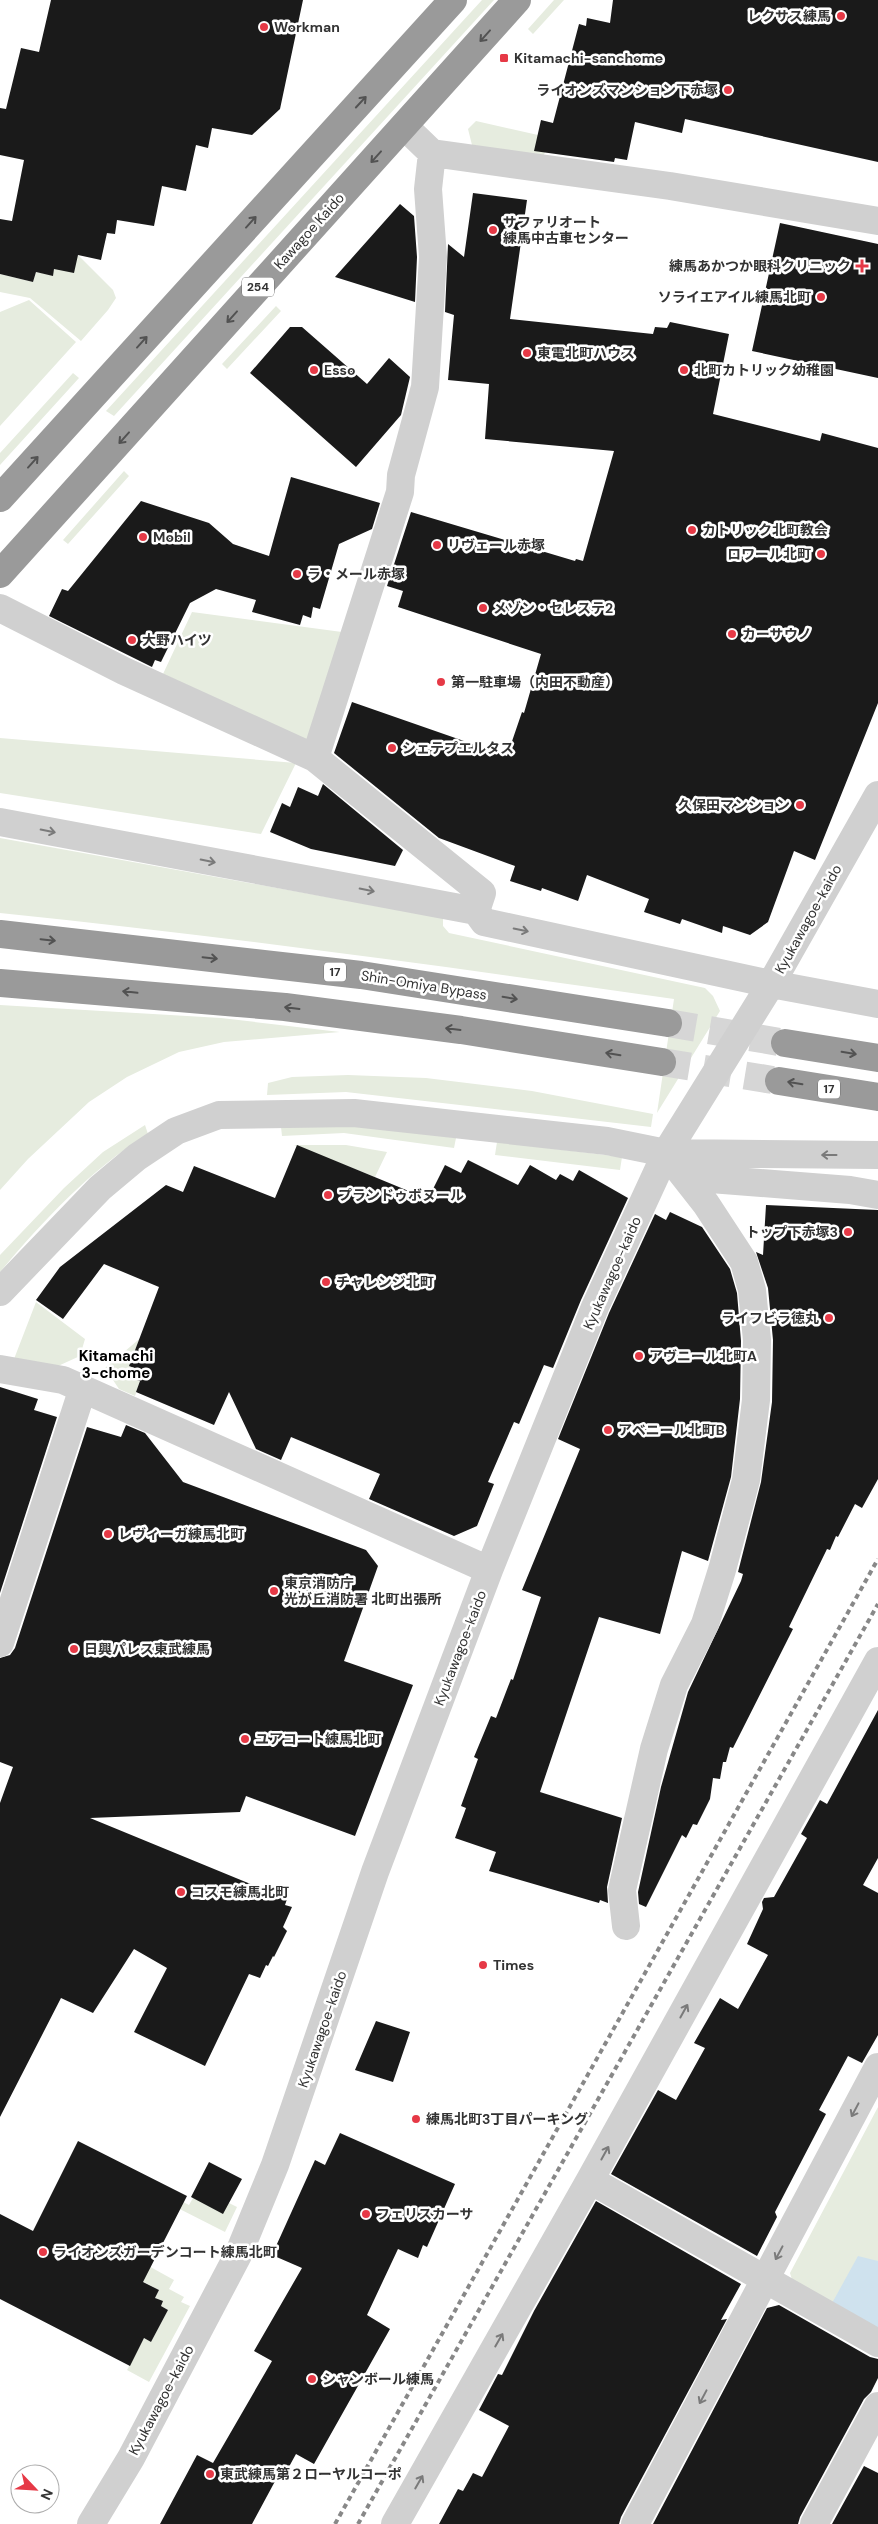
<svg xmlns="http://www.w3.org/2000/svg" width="878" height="2524" viewBox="0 0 878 2524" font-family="'DM Sans','Noto Sans JP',sans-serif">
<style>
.green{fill:#e6ecdf}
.water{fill:#cfe2ee}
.building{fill:#1a1a1a}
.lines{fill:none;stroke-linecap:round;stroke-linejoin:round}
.highway-tunnel{stroke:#d6d6d6;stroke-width:28;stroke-dasharray:28 14;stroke-linecap:butt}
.minor{stroke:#d0d0d0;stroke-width:28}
.highway{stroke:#9a9a9a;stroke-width:28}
.rail{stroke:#888;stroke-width:4;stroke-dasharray:5 4;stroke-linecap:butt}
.oneway{stroke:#525252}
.oneway2{stroke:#7a7a7a}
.poi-dot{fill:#e63946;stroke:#fff;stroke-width:2}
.labels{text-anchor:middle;stroke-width:5;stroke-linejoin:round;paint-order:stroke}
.shield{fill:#fff;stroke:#707070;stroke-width:1}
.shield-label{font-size:12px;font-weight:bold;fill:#333}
.poi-label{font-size:14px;font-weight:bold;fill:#333;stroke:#fff;text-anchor:start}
.street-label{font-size:14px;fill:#333;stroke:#fff}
.neighbourhood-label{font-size:15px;font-weight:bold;fill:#000;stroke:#fff}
</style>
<rect width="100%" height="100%" fill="#fff"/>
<path class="green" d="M482 0H494L114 416 106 411Z
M554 0H564L533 34 528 29Z
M476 121 538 135 546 149 543 158 472 145 468 129Z
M78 255 113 290 116 298 108 310 81 341 30 298 0 292V274L33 282 36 272 52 275 54 269Z
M29 300 76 342 0 426V312Z
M276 306 281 311 227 369 222 364Z
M73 373 79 378 0 465V453Z
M124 471 129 476 68 544 63 540Z
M192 612 342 632 309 741 163 674Z
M0 738 296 763 261 834 0 793Z
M0 838 443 918V926L449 933 705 988 713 996 720 1011 657 1113 674 999C449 967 225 936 0 913Z
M0 1005 221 1018 340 1032 224 1042 179 1052 127 1077 89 1102 28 1159 0 1190Z
M348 1075 426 1078 532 1091 653 1114 651 1127 346 1092 267 1095 268 1083 292 1077Z
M321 1124 395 1129 456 1138 454 1148 344 1133 282 1136 281 1127Z
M145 1125 148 1134C91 1169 43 1221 0 1272V1255L64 1188 103 1152Z
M497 1142 622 1157 620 1170 495 1155Z
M294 1145H346L387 1152 375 1177Z
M36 1302 85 1339 80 1356 58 1366 14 1359Z
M150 1330 139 1340 129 1366 137 1369 134 1378 140 1381 135 1396 119 1389 105 1368Z
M878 2107V2332L793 2283 790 2273Z
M162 2191 189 2205 193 2198 229 2203 237 2207 225 2232 158 2198Z
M145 2264 174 2280 169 2289 184 2297 181 2302 190 2306 149 2382 127 2370 144 2338 151 2342 168 2310 161 2306 162 2303 155 2298 159 2290 138 2279Z"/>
<path class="water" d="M858 2256 878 2261V2332L831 2305Z"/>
<path class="building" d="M51 0H303L280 109 252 135 212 128 208 148 196 145 186 191 162 186 154 226 117 220 115 234 107 233 101 260 78 255 74 273 54 269 53 276 36 272 33 282 0 274V219L12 221 24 160 0 155V108L6 109 21 48 39 52Z
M613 0H878V162L685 119 682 133 635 122 627 160 615 158 614 162 534 151 541 120 553 123 579 24 586 26 587 18 610 23Z
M473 193 527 200 510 319 653 334 655 327 667 328 670 322 729 334 713 414 820 441 822 433 878 448V703L815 860 794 851 768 922 750 935 723 926 722 933 682 919 680 924 644 912 649 899 587 875 578 901 542 888 541 891 510 881 515 866 439 838 334 753 352 702 507 756 522 712 524 713 541 654 398 607 403 591 387 586 411 512 575 561 576 559 583 561 614 451 485 439 489 384 448 380 454 315 445 312 448 244 464 257Z
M400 204 414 216 417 257 415 302 335 277Z
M780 223 878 244V378L752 351Z
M290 327H302L367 384 389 358 410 377 401 415 356 467 250 373Z
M291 477 380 503 372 529 339 544 320 609 313 607 311 618 303 615 300 625 252 612 256 600 216 589 190 603 161 662 155 660 152 667 49 616 62 589 68 591 141 501 209 523 233 544 269 556Z
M323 784 403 850 395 866 311 849 270 832 282 803 290 807 298 787 318 796Z
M297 1145 428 1199 445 1165 461 1173 468 1160 518 1185 530 1165 556 1180 560 1174 573 1181 579 1170 628 1198 581 1300 553 1368 544 1365 519 1424 514 1422 488 1482 494 1484 477 1526 454 1536 369 1499 380 1474 291 1437 281 1460 256 1449 229 1392 214 1425 136 1392 140 1381 134 1379 137 1369 129 1366 159 1287 104 1264 63 1319 36 1300 60 1267 166 1185 183 1192 194 1166 275 1198Z
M766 1205 878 1210V1479L862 1508 855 1504 838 1537 836 1536 830 1550 827 1549 789 1627 793 1629 733 1748 730 1747 726 1762H723L720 1779 713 1778 710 1799 697 1825 693 1824 686 1838 682 1835 646 1907 639 1904 638 1892 661 1787 688 1692 741 1581 743 1574 738 1572 761 1482 772 1402 773 1340 768 1288 756 1252 763 1255Z
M670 1212 702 1227 730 1269 737 1293 741 1341 740 1399 731 1477 708 1561 682 1551 660 1634 599 1617 540 1792 622 1818 607 1887 608 1903 600 1900 599 1903 489 1871 496 1852 455 1838 466 1808 461 1806 478 1759 474 1757 491 1716 496 1718 511 1679 513 1680 541 1597 522 1590 580 1449 558 1439 609 1313 655 1214 666 1220Z
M0 1387 38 1399 34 1410 57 1417 0 1593Z
M126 1425 145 1433 183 1482 366 1550 378 1566 344 1661 413 1685 355 1836 246 1796 240 1812 90 1818 287 1899 285 1905 292 1907 283 1927 287 1931 274 1957 273 1956 268 1966 266 1965 260 1978 249 1974 205 2066 134 2032 167 1968 134 1949 93 2013 61 1998 0 2117V1803L13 1767 0 1762V1658L10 1655 15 1648 87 1427 121 1437Z
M878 1710V1858L863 1885 878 1893V2035L862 2063 848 2056 819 2110 826 2114 775 2212 777 2217 757 2256 611 2174 658 2090 676 2100 705 2048 694 2043 720 1998 738 2009 768 1955 747 1944 763 1909 762 1902 764 1898 774 1897 807 1838 801 1834 820 1800 827 1804Z
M376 2021 410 2032 393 2082 355 2070Z
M340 2133 455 2184 427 2247 423 2245 418 2258 398 2249 367 2315 390 2329 314 2464 296 2454 285 2474 280 2472 252 2524H160L197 2455 213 2463 272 2361 254 2351 302 2268 272 2255 315 2160 325 2165Z
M78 2141 187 2196 143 2282 159 2290 155 2298 163 2301 161 2306 168 2310 151 2342 144 2338 130 2366 0 2299V2214L33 2231Z
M209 2162 242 2179 223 2214 191 2197Z
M596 2201 741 2284 721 2320 727 2319 621 2517 619 2524H439L458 2489 463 2491 473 2473 482 2477 509 2426 479 2410 498 2374 502 2375 534 2311Z
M779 2305 870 2357 878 2359V2378L871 2392 864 2399 800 2517 798 2524H653L767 2308Z
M864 2466 878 2473V2524H832Z"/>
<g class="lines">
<path class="highway-tunnel" d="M668 1023 785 1043
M662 1062 779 1081"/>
<path class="minor" d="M432 153 670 186 878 221
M0 608 124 671 315 758 482 893 476 911
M315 758 400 492 401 475 425 387 433 257 428 189 432 153 404 126
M0 822 476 911 484 922 771 984 878 1004
M685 1177 850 1190 878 1195
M0 1292 100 1188 137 1157 176 1131 219 1115 354 1113 607 1141 666 1153 878 1155
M0 1369 63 1380 489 1570
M0 1643 83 1388
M626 1926 622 1890 654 1749 674 1685 705 1624 722 1570 746 1480 756 1400 757 1340 752 1290 744 1262 706 1204 666 1153
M590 2180 878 2343
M91 2524 131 2458 238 2255 275 2165 375 1872 489 1570 595 1307 666 1153 771 984 878 795
M395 2524 590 2180 878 1661
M635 2524 878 2067
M814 2524 878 2406"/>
<path class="highway" d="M0 498 453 0
M0 574 517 0
M0 934 361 975 668 1023
M0 983 285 1007 461 1030 662 1062
M785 1043 878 1058
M779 1081 878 1097"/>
<path class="rail" d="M335 2524 878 1559
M358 2524 878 1604"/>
</g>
<defs><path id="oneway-shaft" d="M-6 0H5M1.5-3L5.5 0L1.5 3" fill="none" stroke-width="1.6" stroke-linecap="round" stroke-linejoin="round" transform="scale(1.25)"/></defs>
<g class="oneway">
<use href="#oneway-shaft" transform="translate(485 36) rotate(132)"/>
<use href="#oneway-shaft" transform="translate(361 102) rotate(-47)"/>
<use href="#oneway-shaft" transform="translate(376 157) rotate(132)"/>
<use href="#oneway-shaft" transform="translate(251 222) rotate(-48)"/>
<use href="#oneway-shaft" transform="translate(232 317) rotate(132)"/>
<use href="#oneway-shaft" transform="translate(142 342) rotate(-48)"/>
<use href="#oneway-shaft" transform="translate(124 438) rotate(132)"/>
<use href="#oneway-shaft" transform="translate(33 462) rotate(-48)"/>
<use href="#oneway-shaft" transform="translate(48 940) rotate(6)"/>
<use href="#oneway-shaft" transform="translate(210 958) rotate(6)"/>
<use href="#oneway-shaft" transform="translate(130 992) rotate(-174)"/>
<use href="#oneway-shaft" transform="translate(510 998) rotate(9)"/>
<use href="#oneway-shaft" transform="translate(292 1008) rotate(-173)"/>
<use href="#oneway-shaft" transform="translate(453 1029) rotate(-173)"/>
<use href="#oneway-shaft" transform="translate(849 1053) rotate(9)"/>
<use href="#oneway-shaft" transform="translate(613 1054) rotate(-171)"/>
<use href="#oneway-shaft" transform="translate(795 1083) rotate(-171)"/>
</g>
<g class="oneway2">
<use href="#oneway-shaft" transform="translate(48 831) rotate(11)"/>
<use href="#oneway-shaft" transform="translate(208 861) rotate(11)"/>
<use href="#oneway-shaft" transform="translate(367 890) rotate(11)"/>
<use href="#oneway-shaft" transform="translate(521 930) rotate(12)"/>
<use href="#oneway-shaft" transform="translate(829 1155) rotate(180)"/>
<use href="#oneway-shaft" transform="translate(684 2011) rotate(-61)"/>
<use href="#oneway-shaft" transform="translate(855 2110) rotate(118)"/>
<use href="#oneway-shaft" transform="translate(605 2153) rotate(-61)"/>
<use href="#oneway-shaft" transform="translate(779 2253) rotate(118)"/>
<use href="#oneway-shaft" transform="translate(499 2340) rotate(-60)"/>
<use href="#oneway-shaft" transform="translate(703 2397) rotate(118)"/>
<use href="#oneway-shaft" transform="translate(419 2482) rotate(-60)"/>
</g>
<g class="poi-dot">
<circle cx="841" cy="16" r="5"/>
<circle cx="264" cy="27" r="5"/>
<rect x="499" y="53" width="10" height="10" rx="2.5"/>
<circle cx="728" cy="90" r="5"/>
<circle cx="493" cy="230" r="5"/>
<path d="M859.5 258.5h5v5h5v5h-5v5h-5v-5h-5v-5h5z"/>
<circle cx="821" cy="297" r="5"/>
<circle cx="527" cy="353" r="5"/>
<circle cx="314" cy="370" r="5"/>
<circle cx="684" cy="370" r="5"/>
<circle cx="692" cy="530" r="5"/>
<circle cx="143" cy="537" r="5"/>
<circle cx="437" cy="545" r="5"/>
<circle cx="821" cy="554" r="5"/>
<circle cx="297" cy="574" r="5"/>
<circle cx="483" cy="608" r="5"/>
<circle cx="732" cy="634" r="5"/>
<circle cx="132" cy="640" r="5"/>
<circle cx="441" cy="682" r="5"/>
<circle cx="392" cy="748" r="5"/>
<circle cx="800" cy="805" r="5"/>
<circle cx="328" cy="1195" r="5"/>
<circle cx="848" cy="1232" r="5"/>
<circle cx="326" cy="1282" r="5"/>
<circle cx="829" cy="1318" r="5"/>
<circle cx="639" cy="1356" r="5"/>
<circle cx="608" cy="1430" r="5"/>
<circle cx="108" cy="1534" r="5"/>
<circle cx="274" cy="1591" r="5"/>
<circle cx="74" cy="1649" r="5"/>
<circle cx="245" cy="1739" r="5"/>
<circle cx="181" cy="1892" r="5"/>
<circle cx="483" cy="1965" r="5"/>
<circle cx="416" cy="2119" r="5"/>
<circle cx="366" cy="2214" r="5"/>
<circle cx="43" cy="2252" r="5"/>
<circle cx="312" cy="2379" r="5"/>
<circle cx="210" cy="2474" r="5"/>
</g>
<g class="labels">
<g class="shield">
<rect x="242" y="277.5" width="32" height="19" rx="4"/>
<rect x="324" y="962.5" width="22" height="19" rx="4"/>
<rect x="818" y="1079.5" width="22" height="19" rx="4"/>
</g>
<g class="shield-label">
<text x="258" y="291">254</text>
<text x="335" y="976">17</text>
<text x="829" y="1093">17</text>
</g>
<g class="poi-label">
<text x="831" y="21" text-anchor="end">レクサス練馬</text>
<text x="274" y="32">Workman</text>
<text x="514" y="63">Kitamachi-sanchome</text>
<text x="718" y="95" text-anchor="end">ライオンズマンション下赤塚</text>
<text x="503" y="227">サファリオート<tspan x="503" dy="16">練馬中古車センター</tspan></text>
<text x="851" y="271" text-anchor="end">練馬あかつか眼科クリニック</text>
<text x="811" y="302" text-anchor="end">ソライエアイル練馬北町</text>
<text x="537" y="358">東電北町ハウス</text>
<text x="324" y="375">Esso</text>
<text x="694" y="375">北町カトリック幼稚園</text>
<text x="702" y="535">カトリック北町教会</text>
<text x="153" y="542">Mobil</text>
<text x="447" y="550">リヴェール赤塚</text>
<text x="811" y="559" text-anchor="end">ロワール北町</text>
<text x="307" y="579">ラ・メール赤塚</text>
<text x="493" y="613">メゾン・セレステ2</text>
<text x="742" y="639">カーサウノ</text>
<text x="142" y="645">大野ハイツ</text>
<text x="451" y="687">第一駐車場（内田不動産）</text>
<text x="402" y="753">シェテプエルタス</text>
<text x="790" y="810" text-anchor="end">久保田マンション</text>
<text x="338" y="1200">プランドゥボヌール</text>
<text x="838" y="1237" text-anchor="end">トップ下赤塚3</text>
<text x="336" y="1287">チャレンジ北町</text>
<text x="819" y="1323" text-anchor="end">ライフビラ徳丸</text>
<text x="649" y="1361">アヴニール北町A</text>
<text x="618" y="1435">アベニール北町B</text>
<text x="118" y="1539">レヴィーガ練馬北町</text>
<text x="284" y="1588">東京消防庁<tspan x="284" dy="16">光が丘消防署 北町出張所</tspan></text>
<text x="84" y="1654">日興パレス東武練馬</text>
<text x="255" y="1744">ユアコート練馬北町</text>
<text x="191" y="1897">コスモ練馬北町</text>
<text x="493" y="1970">Times</text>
<text x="426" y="2124">練馬北町3丁目パーキング</text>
<text x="376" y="2219">フェリスカーサ</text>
<text x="53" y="2257">ライオンズガーデンコート練馬北町</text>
<text x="322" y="2384">シャンボール練馬</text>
<text x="220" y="2479">東武練馬第２ローヤルコーポ</text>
</g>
<g class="street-label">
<text transform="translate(309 231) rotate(-48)" y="5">Kawagoe Kaido</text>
<text transform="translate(808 919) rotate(-61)" y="5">Kyukawagoe-kaido</text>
<text transform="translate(424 985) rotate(9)" y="5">Shin-Omiya Bypass</text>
<text transform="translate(612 1273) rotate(-66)" y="5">Kyukawagoe-kaido</text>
<text transform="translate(460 1648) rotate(-69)" y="5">Kyukawagoe-kaido</text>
<text transform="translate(322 2029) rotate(-71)" y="5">Kyukawagoe-kaido</text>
<text transform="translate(161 2400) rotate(-62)" y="5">Kyukawagoe-kaido</text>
</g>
<g class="neighbourhood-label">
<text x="116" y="1361">Kitamachi<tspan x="116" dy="17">3-chome</tspan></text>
</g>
</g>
<g transform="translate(35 2489) rotate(115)"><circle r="24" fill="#ffffff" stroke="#adadad"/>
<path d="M0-4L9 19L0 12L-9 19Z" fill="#e63946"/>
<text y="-8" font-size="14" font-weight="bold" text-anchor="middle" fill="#333333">N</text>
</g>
</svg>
